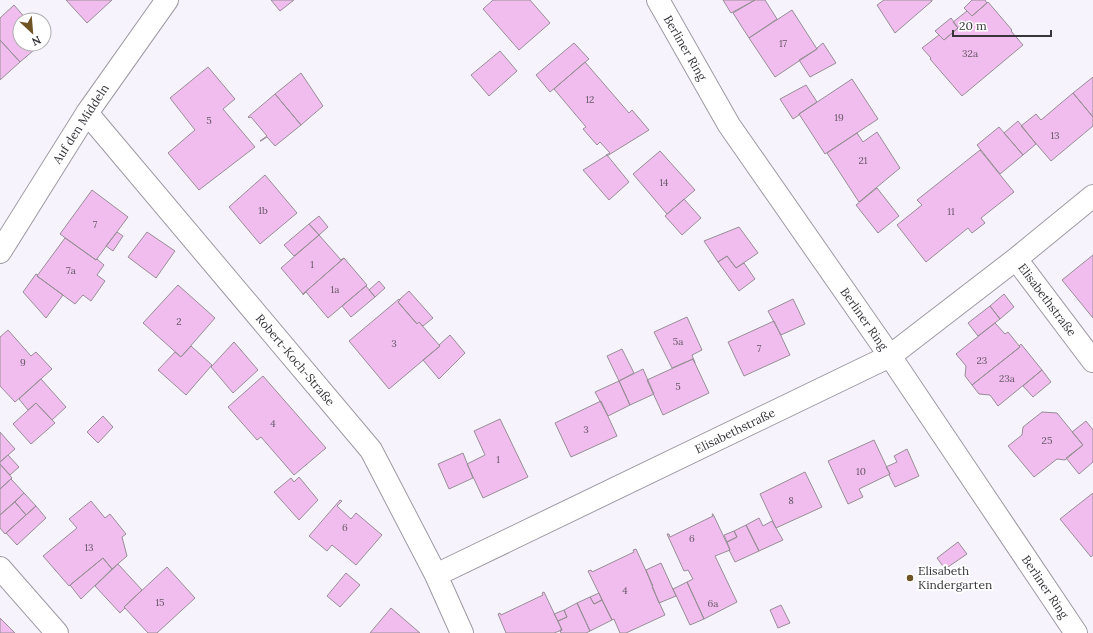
<svg xmlns="http://www.w3.org/2000/svg" width="1093" height="633" viewBox="0 0 1093 633" font-family="Lora,serif">
<style>
.building{fill:#f1bdee;stroke:#978e96}
.lines{fill:none;stroke-linecap:round;stroke-linejoin:round}
.street-casing{stroke:#9d9aa4;stroke-width:24}
.street{stroke:#fff;stroke-width:22}
.poi-dot{fill:#6e5325;stroke:#fff;stroke-width:1.5}
.labels{text-anchor:middle;stroke-width:4;stroke-linejoin:round;paint-order:stroke}
.number-label{font-size:10px;fill:#665767}
.street-label{font-size:12px;fill:#37353a;stroke:#fff}
.poi-label{font-size:12px;fill:#37353a;stroke:#fff;text-anchor:start}
</style>
<rect width="100%" height="100%" fill="#f6f3fd"/>
<path class="building" d="M66 0H112L87 23Z
M271 0H294L280 11Z
M493 0H530L550 23 519 50 483 9Z
M723 0H755L731 13Z
M755 0H765L777 19 749 38 733 13Z
M884 0H932V1L895 33 877 5Z
M972 0H985L987 3 972 16 964 8Z
M988 2 1012 30 1011 31 1023 45 962 96 930 59 931 58 922 48 939 35 944 40 958 28 953 22 967 11 972 16Z
M14 5 27 20H20V44H41L20 62 0 40V18Z
M792 10 817 49 775 77 749 38Z
M951 18 958 28 944 40 935 31Z
M0 40 20 62 0 80Z
M574 43 589 59 550 92 536 75Z
M823 43 836 63 810 77 799 60 817 49V48Z
M500 51 517 71 489 96 471 75Z
M585 62 629 113 632 110 649 130 607 156 606 155 610 153 600 142 597 145 583 129 586 127 554 89Z
M208 67 235 99 223 109 255 147 199 190 168 153 195 130 170 98Z
M301 73 323 106 301 125 275 94Z
M1093 77V117L1073 93Z
M852 79 878 119 825 154 799 114Z
M806 85 817 102 799 114V115L793 119 780 99Z
M1073 93 1093 117V126L1051 161 1021 126 1036 114 1041 120Z
M275 94 301 125 275 146 267 137 261 141H260L267 136 251 117 249 118 248 117Z
M1018 121 1036 144 1023 155 1004 133Z
M999 127 1023 155 1000 174 977 145Z
M877 132 900 168 859 202 827 153 857 133 863 142Z
M980 150 1014 192 981 218 985 223 972 233 968 228 926 262 897 225 922 205 917 200Z
M660 151 695 190 667 214 633 174Z
M607 155 629 182 609 200 583 170Z
M265 175 297 213 260 244 229 207Z
M877 188 899 216 878 233 856 205Z
M92 190 128 217 96 260 60 234Z
M684 199 701 218 682 235 665 216Z
M319 216 328 227 319 235 309 224Z
M309 224 319 235 294 256 284 245Z
M739 227 758 253 736 268 727 256 718 262 704 241Z
M117 232 123 236 113 251 106 246Z
M147 232 175 251 156 278 128 257Z
M319 235 341 260 344 258 303 294 281 268Z
M65 238 96 260 97 259 104 265 97 275 105 281 91 301 83 295 75 304 37 276Z
M1093 255V318L1062 280Z
M727 256 736 268 744 263 755 279 739 291 718 262Z
M344 258 367 285 328 318 306 292 303 295V294Z
M36 274 38 275 37 276 63 295 46 318 23 292Z
M379 281 385 288 375 297 369 290Z
M178 285 215 318 181 357 143 323Z
M366 286 375 297 351 317 342 306Z
M409 291 433 318 423 326 419 322 417 324 398 302 400 300V299Z
M1004 294 1014 307 1000 319 990 306Z
M399 299 400 300 398 302 417 324 419 322 440 346 389 389 349 341Z
M793 299 805 324 781 335 768 311Z
M990 306 1000 319 978 336 968 323Z
M687 317 702 350 692 355 695 363 693 359 672 368 654 332Z
M774 321 790 355 744 376 728 342Z
M995 323 1005 334 1008 332 1020 347 972 385 965 376 966 366 956 354Z
M8 330 31 356 36 352 52 369 15 402 0 386V337Z
M450 335 465 353 439 379 423 360 440 346 439 345Z
M234 342 258 370 233 393 211 367Z
M1021 344 1042 370 998 406 990 395 979 394 972 385 1020 347 1019 346Z
M191 346 212 365 186 395 158 370 175 352 181 357Z
M622 349 634 373 619 381 607 356Z
M693 359 709 393 663 415 647 380Z
M643 369 654 394 630 405 619 381Z
M1042 370 1051 382 1033 397 1023 386Z
M263 376 326 448 294 475 261 437 257 440 228 407Z
M41 379 66 407 52 420 36 403 28 410 19 399Z
M619 381 630 405 608 416 595 392Z
M601 401 617 436 571 457 555 423Z
M36 403 55 423 31 444 13 424Z
M1042 412 1057 413 1083 445 1065 460 1057 459 1034 477 1008 446 1022 435 1023 427Z
M103 416 113 427 98 443 87 432Z
M500 419 528 477 483 498 467 464 485 455 474 431Z
M1086 421 1093 430V462L1079 474 1066 458 1083 445 1072 432Z
M0 432 15 449 0 462Z
M874 440 890 474 859 489 863 497 848 504 828 461Z
M907 449 919 476 895 487 889 475 890 474 886 467 897 462 894 456Z
M463 453 473 478 449 489 438 464Z
M8 455 19 467 10 475 0 464V462Z
M0 464 12 478 0 489Z
M805 472 822 507 776 528 760 494Z
M299 477 318 500 299 520 274 492 291 478 294 482Z
M11 479 24 493 0 515V489Z
M24 493 36 506 26 515 15 502Z
M1093 493V555L1091 557 1060 519Z
M340 500 342 501 337 506 351 519 356 513 382 535 356 565 332 545 327 551 309 536Z
M91 501 105 518 110 514 126 534 122 537 127 556 112 569 103 558 69 586 43 556 77 528 69 519Z
M15 502 26 515 5 534 0 528V515Z
M36 506 46 518 17 545 6 533Z
M712 514H713L730 550 715 556 737 602 704 619 687 582 693 579 688 570 684 571 667 534H669L670 537 713 516Z
M759 518 763 526 772 521 783 540 759 551 746 525Z
M746 525 759 551 735 562 729 550H730L727 542 737 537 734 531Z
M734 531 737 537 727 542 724 535Z
M958 542 967 554 945 569 937 558Z
M636 549 653 586 652 587 665 615 626 633H620L614 619 612 620 588 571 591 570 592 572 634 552 633 550Z
M103 558 112 569 81 599 70 585Z
M661 563 676 596 659 603 646 570Z
M118 564 142 590 124 607 125 608 120 613 95 586Z
M167 567 195 598 157 633H148L124 607Z
M346 573 360 585 340 607 327 596Z
M687 582 704 619 690 625 673 589Z
M544 592 562 630 554 633H506L498 614 500 613 501 615 543 595 542 593Z
M599 593 602 600 594 604 590 597Z
M590 597 594 604 602 600 612 620 590 631 577 603Z
M577 603 590 631 586 633H561L560 630H562L558 621 567 617 564 610Z
M781 605 790 623 778 628 770 610Z
M391 608 420 633H370Z
M564 610 567 617 558 621 554 614Z
M0 618 15 633H0Z"/>
<g class="lines">
<g class="street-casing">
<path id="street" d="M658 0 729 125 890 356 1076 633
M87 113 371 450 436 575 462 633
M0 252 87 113 167 0
M1016 259 1093 361
M0 568 57 633
M436 575 890 356 1016 259 1093 196"/>
</g>
<use href="#street" class="street"/>
</g>
<circle class="poi-dot" cx="910" cy="578" r="4"/>
<g class="labels">
<g class="number-label">
<text x="783" y="47">17</text>
<text x="970" y="57">32a</text>
<text x="590" y="103">12</text>
<text x="839" y="121">19</text>
<text x="209" y="124">5</text>
<text x="1055" y="139">13</text>
<text x="863" y="164">21</text>
<text x="664" y="186">14</text>
<text x="263" y="214">1b</text>
<text x="951" y="215">11</text>
<text x="95" y="228">7</text>
<text x="312" y="268">1</text>
<text x="71" y="274">7a</text>
<text x="335" y="293">1a</text>
<text x="179" y="325">2</text>
<text x="678" y="345">5a</text>
<text x="394" y="347">3</text>
<text x="759" y="352">7</text>
<text x="982" y="364">23</text>
<text x="23" y="366">9</text>
<text x="1007" y="382">23a</text>
<text x="678" y="390">5</text>
<text x="273" y="427">4</text>
<text x="586" y="433">3</text>
<text x="1047" y="444">25</text>
<text x="498" y="463">1</text>
<text x="861" y="475">10</text>
<text x="791" y="504">8</text>
<text x="345" y="531">6</text>
<text x="692" y="542">6</text>
<text x="89" y="551">13</text>
<text x="625" y="594">4</text>
<text x="160" y="606">15</text>
<text x="713" y="607">6a</text>
</g>
<g class="street-label">
<text transform="translate(685 48) rotate(60)" y="4">Berliner Ring</text>
<text transform="translate(81 124) rotate(-57)" y="4">Auf den Middeln</text>
<text transform="translate(1047 300) rotate(53)" y="4">Elisabethstraße</text>
<text transform="translate(864 319) rotate(55)" y="4">Berliner Ring</text>
<text transform="translate(295 360) rotate(50)" y="4">Robert-Koch-Straße</text>
<text transform="translate(735 431) rotate(-26)" y="4">Elisabethstraße</text>
<text transform="translate(1045 587) rotate(56)" y="4">Berliner Ring</text>
</g>
<g class="poi-label">
<text x="918" y="575">Elisabeth<tspan x="918" dy="14">Kindergarten</tspan></text>
</g>
</g>
<g transform="translate(32 32) rotate(154)"><circle r="19" fill="#ffffff" stroke="#afaeb0"/>
<path d="M0-3L7 15L0 10L-7 15Z" fill="#6e5325"/>
<text y="-6" font-size="11" font-weight="bold" text-anchor="middle" fill="#37353a">N</text>
</g>
<path d="M953 30v6h98v-6" fill="none" stroke="#37353a" stroke-width="2"/>
<text x="959" y="30" font-size="12" fill="#37353a" stroke="#ffffff" stroke-width="3" paint-order="stroke">20 m</text>
</svg>
